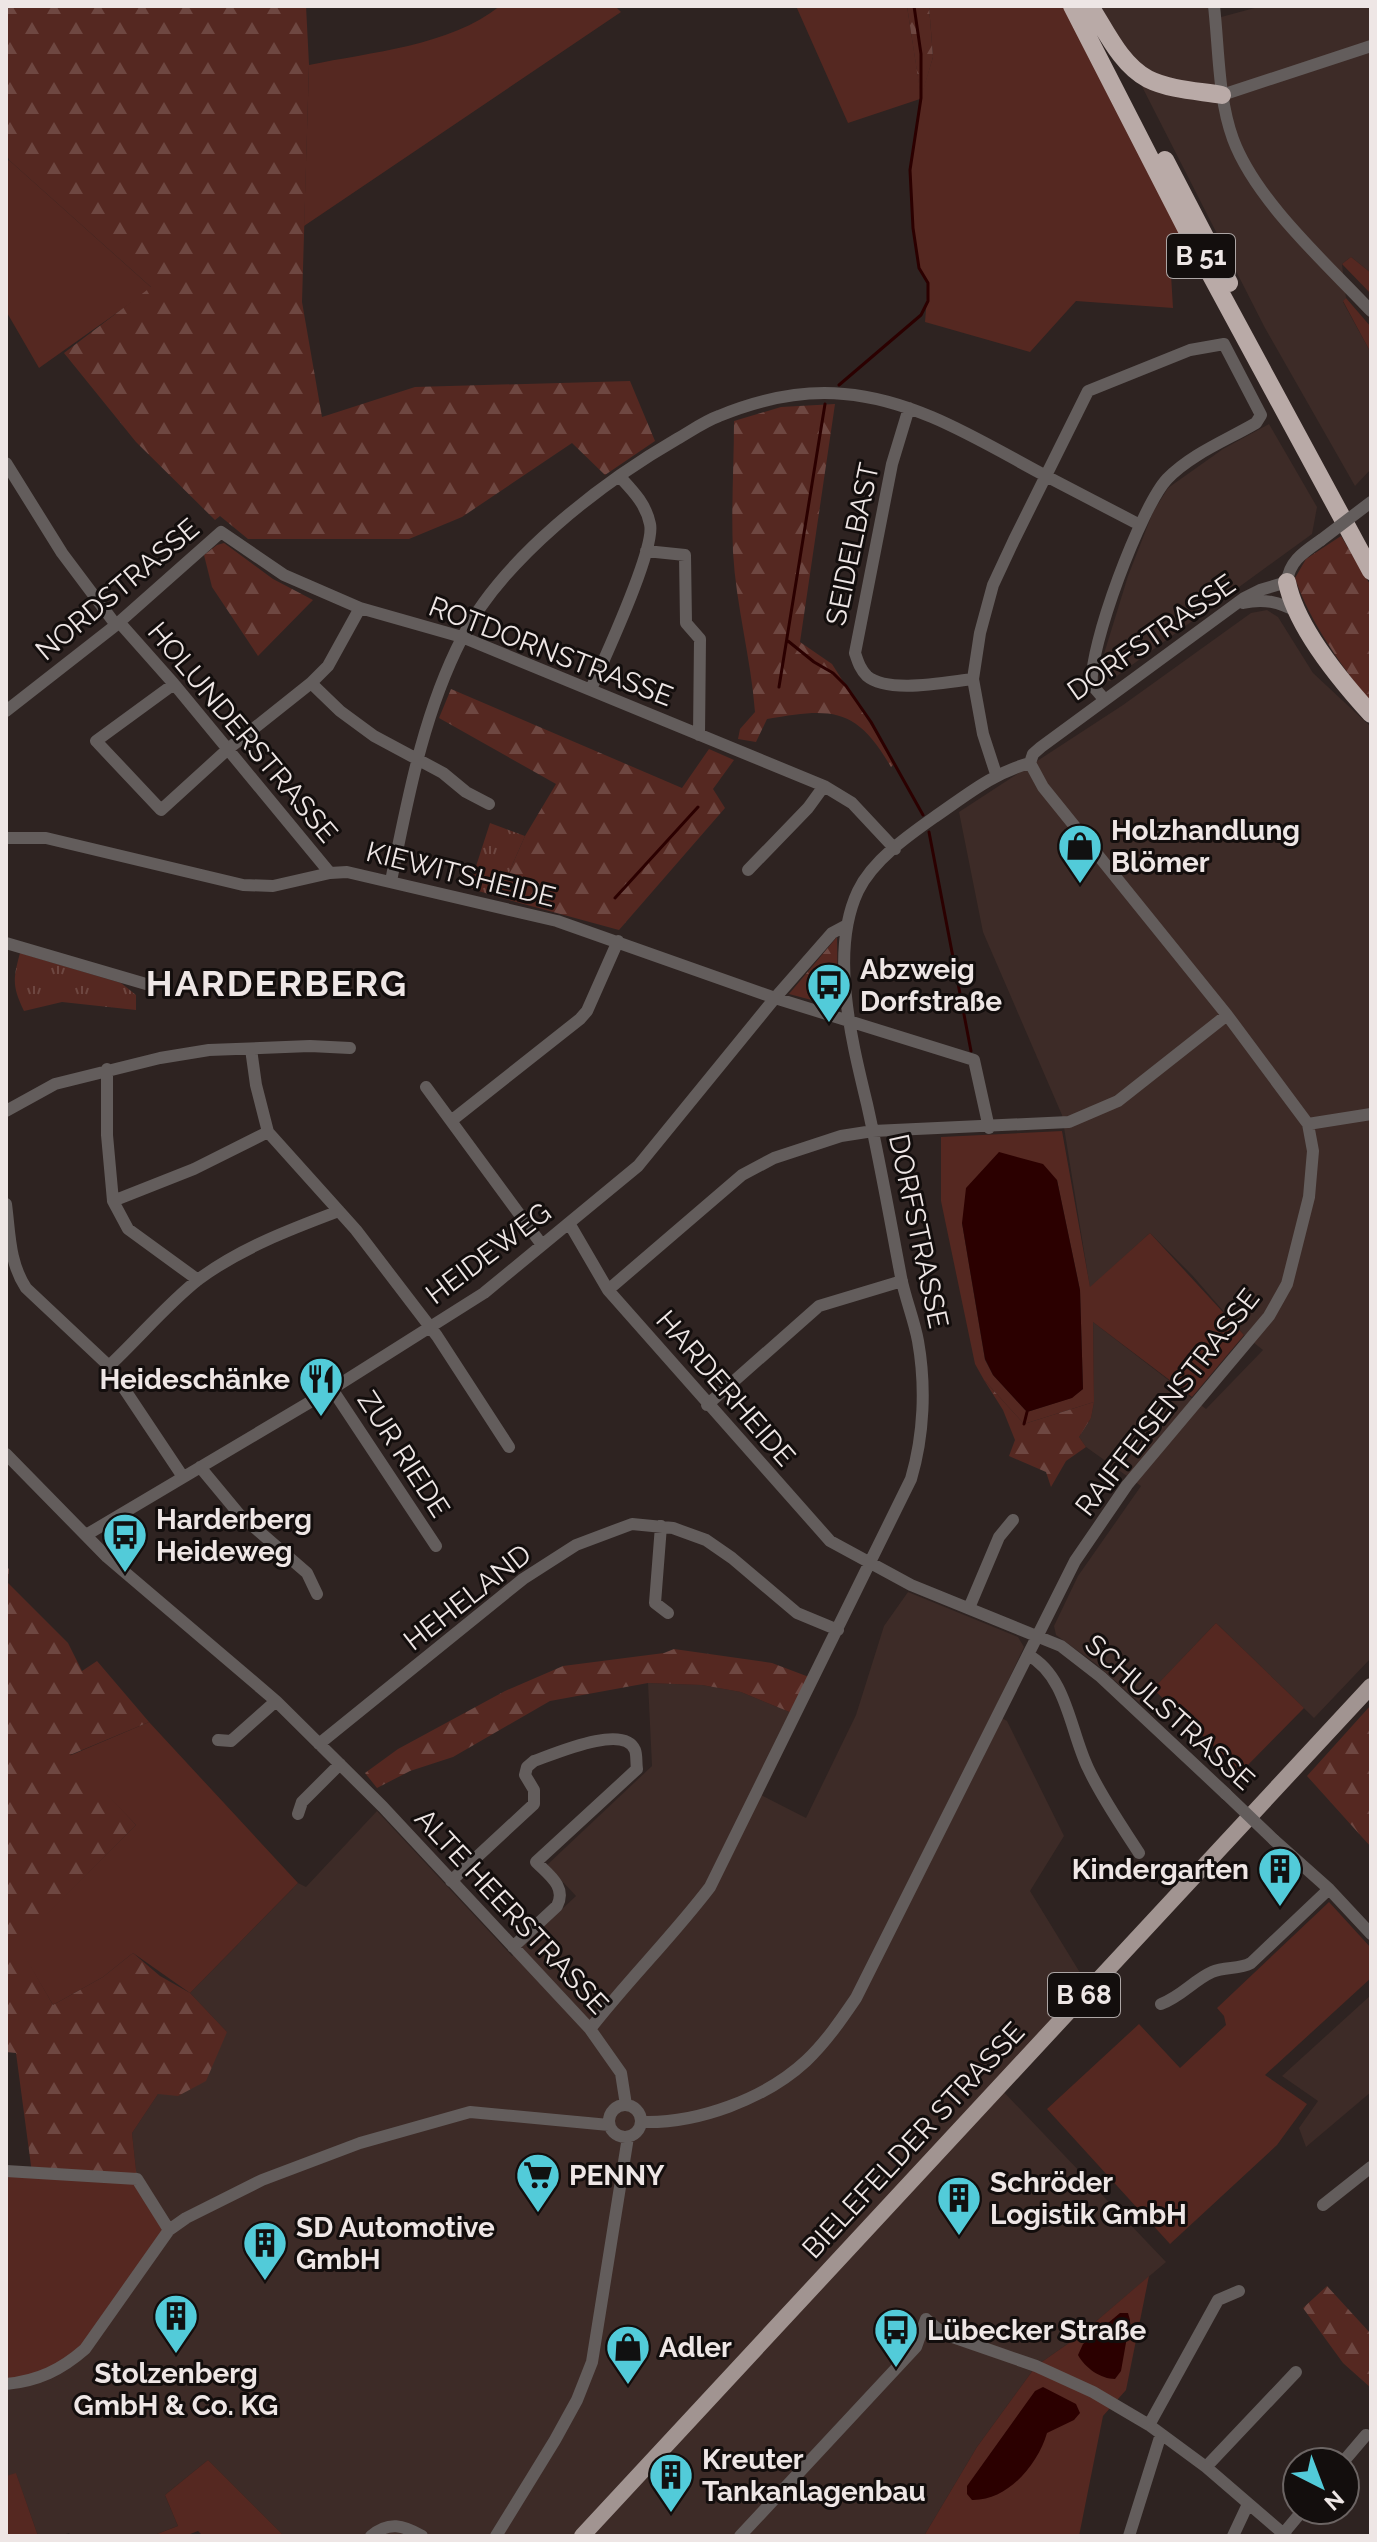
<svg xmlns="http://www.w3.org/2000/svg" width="1377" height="2542" viewBox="0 0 1377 2542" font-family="Raleway,sans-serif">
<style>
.built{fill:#3d2b27}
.grass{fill:#552821;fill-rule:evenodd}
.forest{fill:url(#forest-firs)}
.park{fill:url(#park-tufts)}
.water{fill:#2b0000}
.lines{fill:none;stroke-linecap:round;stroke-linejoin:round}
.stream{stroke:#2b0000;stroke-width:3}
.minor{stroke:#635d5c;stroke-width:12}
.major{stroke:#a19491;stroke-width:16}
.highway{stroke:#b9aaa7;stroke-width:18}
.minor-bridge{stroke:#635d5c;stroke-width:12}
.labels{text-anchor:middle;stroke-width:6;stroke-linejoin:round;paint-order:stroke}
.shield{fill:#130e0d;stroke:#aca5a4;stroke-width:2}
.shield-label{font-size:26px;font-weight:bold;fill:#eee6e5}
.street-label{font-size:28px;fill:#eee6e5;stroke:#130e0d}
.poi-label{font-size:28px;font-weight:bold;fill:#eee6e5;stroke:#130e0d;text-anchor:start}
.district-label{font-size:36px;font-weight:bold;letter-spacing:2px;fill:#eee6e5;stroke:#130e0d}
</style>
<defs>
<pattern id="forest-firs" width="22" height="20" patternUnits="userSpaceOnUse" patternTransform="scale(2)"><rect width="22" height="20" fill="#552821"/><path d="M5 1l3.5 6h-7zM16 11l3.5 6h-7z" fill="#6e4741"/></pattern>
<pattern id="park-tufts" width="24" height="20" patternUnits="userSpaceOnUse" patternTransform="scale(2)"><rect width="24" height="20" fill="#552821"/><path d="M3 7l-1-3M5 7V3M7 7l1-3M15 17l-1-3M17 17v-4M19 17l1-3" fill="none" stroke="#6e4741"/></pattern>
</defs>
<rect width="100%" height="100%" fill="#2e2321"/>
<path class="built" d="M1101 6H1208L1210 20 1262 6H1371V273L1351 257 1342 264 1346 298 1343 302 1371 353V469L1355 486 1265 328Z
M1269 424 1317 507 1312 534 1110 681 1102 680 1099 670 1128 576 1153 512 1168 488 1223 449Z
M1267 610 1278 617 1313 673 1371 727V1658L1314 1718 1216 1623 1140 1703 1096 1664 1056 1635 1054 1626 1078 1576 1141 1486 1086 1447 1079 1437 1091 1418 1094 1402 1093 1322 1206 1409 1263 1350 1244 1335 1192 1275 1150 1233 1090 1288 1062 1115 983 932 959 812 1123 705 1251 613Z
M908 1592 1018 1637 1024 1647 993 1713 1007 1721 1064 1836 1030 1891 1090 1989 999 2087 1166 2262 1079 2336 1036 2366 977 2447 924 2536H284L208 2460 165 2495 178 2526 152 2536H71L69 2533 60 2536H38L16 2474 6 2476V2384L137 2179 132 2133 158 2094 227 2032 190 1993 298 1883 306 1887 377 1811 512 1956 576 1896 547 1865 652 1766 648 1683 702 1685 741 1692 792 1713 753 1791 806 1818 856 1715 884 1626Z
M1371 1995V2092L1306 2147 1299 2128 1318 2101 1282 2076Z"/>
<path class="grass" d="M500 6H615L621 12 304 226 309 65C371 52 450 46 500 6Z
M796 6H907L921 96 933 57 929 6H1064L1187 243 1170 257 1173 308 1076 301 1030 352 925 322 928 284 919 268 913 228 910 170 920 99 848 123Z
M9 160 152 288 39 368 6 311V162Z
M1351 257 1371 273V294L1342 264Z
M1346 298 1371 327V353L1343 301Z
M1062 1131 1090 1287 1150 1233 1244 1335 1192 1397 1093 1322 1094 1402 1024 1424 984 1380 975 1364 941 1201V1137ZM1057 1180 1080 1290 1083 1389 1071 1398 1027 1412 993 1375 985 1360 962 1223Z
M1216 1623 1304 1708 1241 1772 1153 1689Z
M149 1722 298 1883 190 1993 133 1953 103 1977 53 2005 17 1944 136 1825 69 1756Z
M1329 1902 1371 1948V1978L1265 2075 1307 2104 1277 2145 1170 2244 1047 2109 1139 2024 1180 2068 1226 2025 1224 2016 1217 2008Z
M6 2171 137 2179 169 2230 68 2364 6 2384Z
M1149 2276 1126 2390 1103 2416 1079 2536H924L977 2447 1036 2366 1079 2336Z
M208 2460 284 2536H203L198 2531 185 2536H152L178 2526 165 2495Z
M16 2473 38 2536H6V2476Z"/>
<path class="forest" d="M6 6H306L309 65 302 302 322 417 415 387 630 381 655 441 605 475 572 443 462 517 409 539H248L220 516 215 520 136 442 64 353 151 287 9 160 6 152Z
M907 6H929L933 57 921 98Z
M835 404 800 642 832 664 895 763 891 767C856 706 831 708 767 719L756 742 738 739 740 729 755 712C751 658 736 606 733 552 731 508 734 464 734 421L781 407Z
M1341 536 1371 586V704C1342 665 1311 625 1295 578L1306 559Z
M224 543 273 579 313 600 258 656 212 587 204 555 217 545Z
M451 689 682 788 709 749 734 760 713 789 725 808 619 930 498 897 525 836 556 784 439 718Z
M837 937 838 1007 789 994Z
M984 1380 1024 1424 1094 1402 1091 1418 1079 1437 1086 1447 1066 1461 1051 1487 1046 1472 1009 1456 1015 1440 1003 1410Z
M6 1566 9 1569 8 1583 68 1643 82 1671 97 1661 149 1722 70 1755 136 1825 18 1944 53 2005 103 1977 133 1953 160 1976 190 1993 227 2032 206 2081 178 2096 158 2094 132 2133 137 2179 32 2173 16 2053 6 2052Z
M674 1649 772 1663 809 1677 792 1713 741 1692 702 1685 648 1683 550 1701 453 1757 410 1771 377 1788 365 1773 398 1749 505 1691 563 1666 664 1653Z
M1371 1705V1847L1307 1776Z
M1327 2286 1371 2334V2388L1343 2363 1303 2308Z"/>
<path class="park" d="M490 823 525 836 498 897 469 888Z
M20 953 121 983 136 995V1010L62 1002 24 1011C12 986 13 979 20 953Z"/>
<path class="water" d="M999 1152 1043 1164 1057 1180 1080 1290 1083 1389 1072 1398 1027 1412 993 1375 985 1359 962 1223 966 1188Z
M1120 2313H1128L1130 2320 1121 2371 1115 2379C1101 2379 1085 2368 1078 2355L1083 2344Z
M1043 2387 1076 2404 1080 2413 1074 2420 1047 2433C1038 2464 1008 2501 972 2500L967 2494V2486L1035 2391Z"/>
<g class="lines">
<path class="stream" d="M839 385 921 315 928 301V283L919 268 913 228 910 170 921 98V54L914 6
M788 641 814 662 833 673 846 686 871 722 923 815
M779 687 825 404
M929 832 971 1051
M615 898 698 807
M1024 1424 1027 1412"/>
<path class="minor" d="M1214 6C1219 50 1218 98 1233 139 1256 201 1326 263 1371 311
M1222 95 1371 46
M909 408 892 464 855 653C858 662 860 669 867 676 888 694 946 682 973 679
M6 463 62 553 116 625
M646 551 685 555 686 623 700 639 699 735
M1243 603C1264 598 1279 602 1298 612
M119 622 174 684 330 873
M311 683 340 711 374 736 443 773 466 792 489 804
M174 684 96 741 161 810 228 749 311 683 328 666 360 608
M591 689C603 661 656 549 650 524 646 504 633 491 620 477
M6 711 116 625 221 532 284 575 360 608 462 637 824 786 852 803 895 849
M1030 763 1033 754 1041 747 1244 598 1260 590 1287 582C1289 561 1304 552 1321 540
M996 774 983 734 973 679 980 633 993 585 1014 540 1088 391 1190 350 1224 344 1261 415 1256 423C1227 440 1191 454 1167 479 1141 507 1088 648 1092 685L1104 699
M6 838H46L243 885 273 886 330 873 347 872 557 921 775 998 974 1060 989 1128
M748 870 808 808 824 786
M391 881C408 798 423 714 462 638 502 559 601 483 677 439 691 431 705 421 719 416 758 400 802 390 844 394 917 400 980 441 1044 475 1076 492 1108 508 1140 525
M6 943 146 984
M251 1049 256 1085 268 1132 356 1230 437 1336 509 1447
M107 1069V1135L113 1201 128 1229 198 1280
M426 1087 451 1121
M6 1111 55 1084 160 1058 209 1050 310 1046 350 1048
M1308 1124 1371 1114
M113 1201 194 1169 268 1132
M6 1204C10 1234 9 1262 26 1288L109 1366 183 1477
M569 1223 608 1290 830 1541 911 1585 1061 1646 1101 1677 1226 1794
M542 1245 451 1121 580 1019 587 1011 618 941
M608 1290 742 1175 774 1158 841 1136 873 1131 1069 1122 1118 1101 1227 1015
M109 1366C138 1339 169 1302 199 1279 241 1248 291 1229 339 1211
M332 1389 436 1546
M707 1405 819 1306 902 1281
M6 1454 107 1557 276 1701 383 1807 590 2029 621 2073 626 2105
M200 1467 239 1514 307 1573 317 1594
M661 1526 655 1603 668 1613
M86 1535 332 1389 484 1293 638 1166 775 998 832 933 847 925
M969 1608 999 1537 1013 1520
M1028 1655C1067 1676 1070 1731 1088 1768 1102 1798 1121 1825 1139 1853
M218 1740 231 1741 276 1701
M319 1744 523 1579 576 1545 632 1524 673 1528 706 1540 732 1558 797 1613 838 1630
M298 1814 302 1802 340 1764
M1274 1840 1329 1889 1371 1934
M451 1881 534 1804V1790L525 1775 527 1767 534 1761C554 1754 624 1723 635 1750 637 1755 636 1764 637 1769L536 1862C549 1875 567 1887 557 1906L513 1947
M1161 2004C1182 1996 1194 1980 1212 1972 1225 1966 1239 1970 1251 1963L1329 1889
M590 2029C628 1980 672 1937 710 1887L911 1479C924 1435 926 1386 918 1341 914 1319 905 1298 901 1277 890 1219 880 1162 867 1104 852 1042 829 952 858 891 873 860 909 835 936 816 968 794 993 773 1030 763
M609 2121a16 16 0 1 1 32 0a16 16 0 1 1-32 0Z
M641 2122C697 2124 765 2099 806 2061 826 2042 841 2020 856 1998L1075 1561 1127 1485 1269 1316 1287 1284 1309 1197 1313 1151 1308 1124 1227 1015 1043 787 1030 763
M6 2171 137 2179 169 2230
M1323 2205 1371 2167
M6 2384C38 2381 61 2370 85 2349L169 2230 186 2218 262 2180 360 2143 470 2112 609 2125
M1149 2425 1218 2300 1239 2291
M1343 2462 1366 2435
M1206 2467 1296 2372
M1283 2534 1303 2510
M371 2536C389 2521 403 2525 422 2536
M496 2536 555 2440 577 2400 592 2362 628 2137
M740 2536 916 2347 926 2319 944 2334 1036 2366 1093 2392 1149 2425 1206 2467 1286 2536
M1129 2536 1161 2434
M1233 2536 1248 2504"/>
<path class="major" d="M582 2536 1371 1686"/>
<path class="highway" d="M1072 6 1193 242 1371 571
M1090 6C1106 31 1121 65 1148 79 1170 90 1199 91 1222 95
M1165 160 1229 283
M1287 582C1296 627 1340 680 1371 714"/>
<path class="minor-bridge" d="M1321 540 1371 502
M1226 1794 1274 1840"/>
</g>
<defs>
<g id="shop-pin" transform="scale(2.3)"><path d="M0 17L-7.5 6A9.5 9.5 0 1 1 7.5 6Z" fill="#52cbd9" stroke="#130e0d"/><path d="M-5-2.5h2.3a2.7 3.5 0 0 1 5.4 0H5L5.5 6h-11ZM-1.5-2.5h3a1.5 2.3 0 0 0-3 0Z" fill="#111"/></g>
<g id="bus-pin" transform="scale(2.3)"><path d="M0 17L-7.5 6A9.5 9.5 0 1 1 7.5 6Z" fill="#52cbd9" stroke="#130e0d"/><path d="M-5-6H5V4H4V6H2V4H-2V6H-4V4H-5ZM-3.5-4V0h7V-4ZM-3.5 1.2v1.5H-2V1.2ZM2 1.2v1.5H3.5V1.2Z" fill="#111"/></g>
<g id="restaurant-pin" transform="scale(2.3)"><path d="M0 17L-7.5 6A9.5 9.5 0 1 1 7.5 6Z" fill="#52cbd9" stroke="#130e0d"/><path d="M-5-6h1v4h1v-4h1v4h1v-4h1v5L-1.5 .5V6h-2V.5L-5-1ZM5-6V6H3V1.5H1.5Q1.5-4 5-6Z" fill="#111"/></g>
<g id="building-pin" transform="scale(2.3)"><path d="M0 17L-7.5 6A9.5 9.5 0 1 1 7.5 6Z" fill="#52cbd9" stroke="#130e0d"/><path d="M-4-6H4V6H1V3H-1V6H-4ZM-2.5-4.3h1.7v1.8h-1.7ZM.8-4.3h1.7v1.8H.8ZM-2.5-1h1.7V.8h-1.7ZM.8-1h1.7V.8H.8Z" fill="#111"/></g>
<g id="supermarket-pin" transform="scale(2.3)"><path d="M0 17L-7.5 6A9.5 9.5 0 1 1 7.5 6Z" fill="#52cbd9" stroke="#130e0d"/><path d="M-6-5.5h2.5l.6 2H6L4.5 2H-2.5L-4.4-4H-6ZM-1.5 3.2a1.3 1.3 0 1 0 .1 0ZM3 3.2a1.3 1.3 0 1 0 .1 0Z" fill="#111"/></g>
</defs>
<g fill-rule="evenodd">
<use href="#shop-pin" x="1080" y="846"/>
<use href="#bus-pin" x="829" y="985"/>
<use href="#restaurant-pin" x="321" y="1379"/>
<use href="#bus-pin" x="125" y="1535"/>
<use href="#building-pin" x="1280" y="1869"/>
<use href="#supermarket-pin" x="538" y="2175"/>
<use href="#building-pin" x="959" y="2198"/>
<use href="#building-pin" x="265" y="2243"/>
<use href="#building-pin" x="176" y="2316"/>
<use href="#bus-pin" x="896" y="2330"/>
<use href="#shop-pin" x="628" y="2347"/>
<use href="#building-pin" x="671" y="2475"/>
</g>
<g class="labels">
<g class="shield">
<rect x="1167" y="234" width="68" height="44" rx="6"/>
<rect x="1048" y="1973" width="72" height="44" rx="6"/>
</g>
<g class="shield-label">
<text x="1201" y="265">B 51</text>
<text x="1084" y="2004">B 68</text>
</g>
<g class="street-label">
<text transform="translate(852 544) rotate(-78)" y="10">SEIDELBAST</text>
<text transform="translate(117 589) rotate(-40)" y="10">NORDSTRASSE</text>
<text transform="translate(1151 637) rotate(-35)" y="10">DORFSTRASSE</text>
<text transform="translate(551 651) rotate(21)" y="10">ROTDORNSTRASSE</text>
<text transform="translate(243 732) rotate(50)" y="10">HOLUNDERSTRASSE</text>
<text transform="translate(461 874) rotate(14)" y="10">KIEWITSHEIDE</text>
<text transform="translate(919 1231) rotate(78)" y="10">DORFSTRASSE</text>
<text transform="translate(488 1253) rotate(-37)" y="10">HEIDEWEG</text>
<text transform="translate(726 1388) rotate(49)" y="10">HARDERHEIDE</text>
<text transform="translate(1167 1402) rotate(-52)" y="10">RAIFFEISENSTRASSE</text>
<text transform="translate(404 1454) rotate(57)" y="10">ZUR RIEDE</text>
<text transform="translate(467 1597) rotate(-38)" y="10">HEHELAND</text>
<text transform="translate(1170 1712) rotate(42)" y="10">SCHULSTRASSE</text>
<text transform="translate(512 1911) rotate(47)" y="10">ALTE HEERSTRASSE</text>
<text transform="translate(913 2140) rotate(-47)" y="10">BIELEFELDER STRASSE</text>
</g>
<g class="poi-label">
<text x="1111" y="840">Holzhandlung<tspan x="1111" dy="32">Blömer</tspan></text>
<text x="860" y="979">Abzweig<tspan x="860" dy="32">Dorfstraße</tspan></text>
<text x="290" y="1389" text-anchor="end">Heideschänke</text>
<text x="156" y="1529">Harderberg<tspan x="156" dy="32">Heideweg</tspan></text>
<text x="1249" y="1879" text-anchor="end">Kindergarten</text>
<text x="569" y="2185">PENNY</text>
<text x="990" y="2192">Schröder<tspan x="990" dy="32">Logistik GmbH</tspan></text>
<text x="296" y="2237">SD Automotive<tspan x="296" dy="32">GmbH</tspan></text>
<text x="927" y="2340">Lübecker Straße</text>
<text x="659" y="2357">Adler</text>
<text x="176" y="2383" text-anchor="middle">Stolzenberg<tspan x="176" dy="32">GmbH &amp; Co. KG</tspan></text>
<text x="702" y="2469">Kreuter<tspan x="702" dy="32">Tankanlagenbau</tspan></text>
</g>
<g class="district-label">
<text x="277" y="996">HARDERBERG</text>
</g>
</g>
<rect width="1377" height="2542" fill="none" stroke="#eee6e5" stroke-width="16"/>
<g transform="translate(1321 2486) rotate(138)"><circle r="38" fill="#130e0d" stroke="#6b6463" stroke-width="2"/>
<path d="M0-6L14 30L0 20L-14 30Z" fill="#52cbd9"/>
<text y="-12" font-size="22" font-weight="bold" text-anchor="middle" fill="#eee6e5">N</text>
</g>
</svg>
